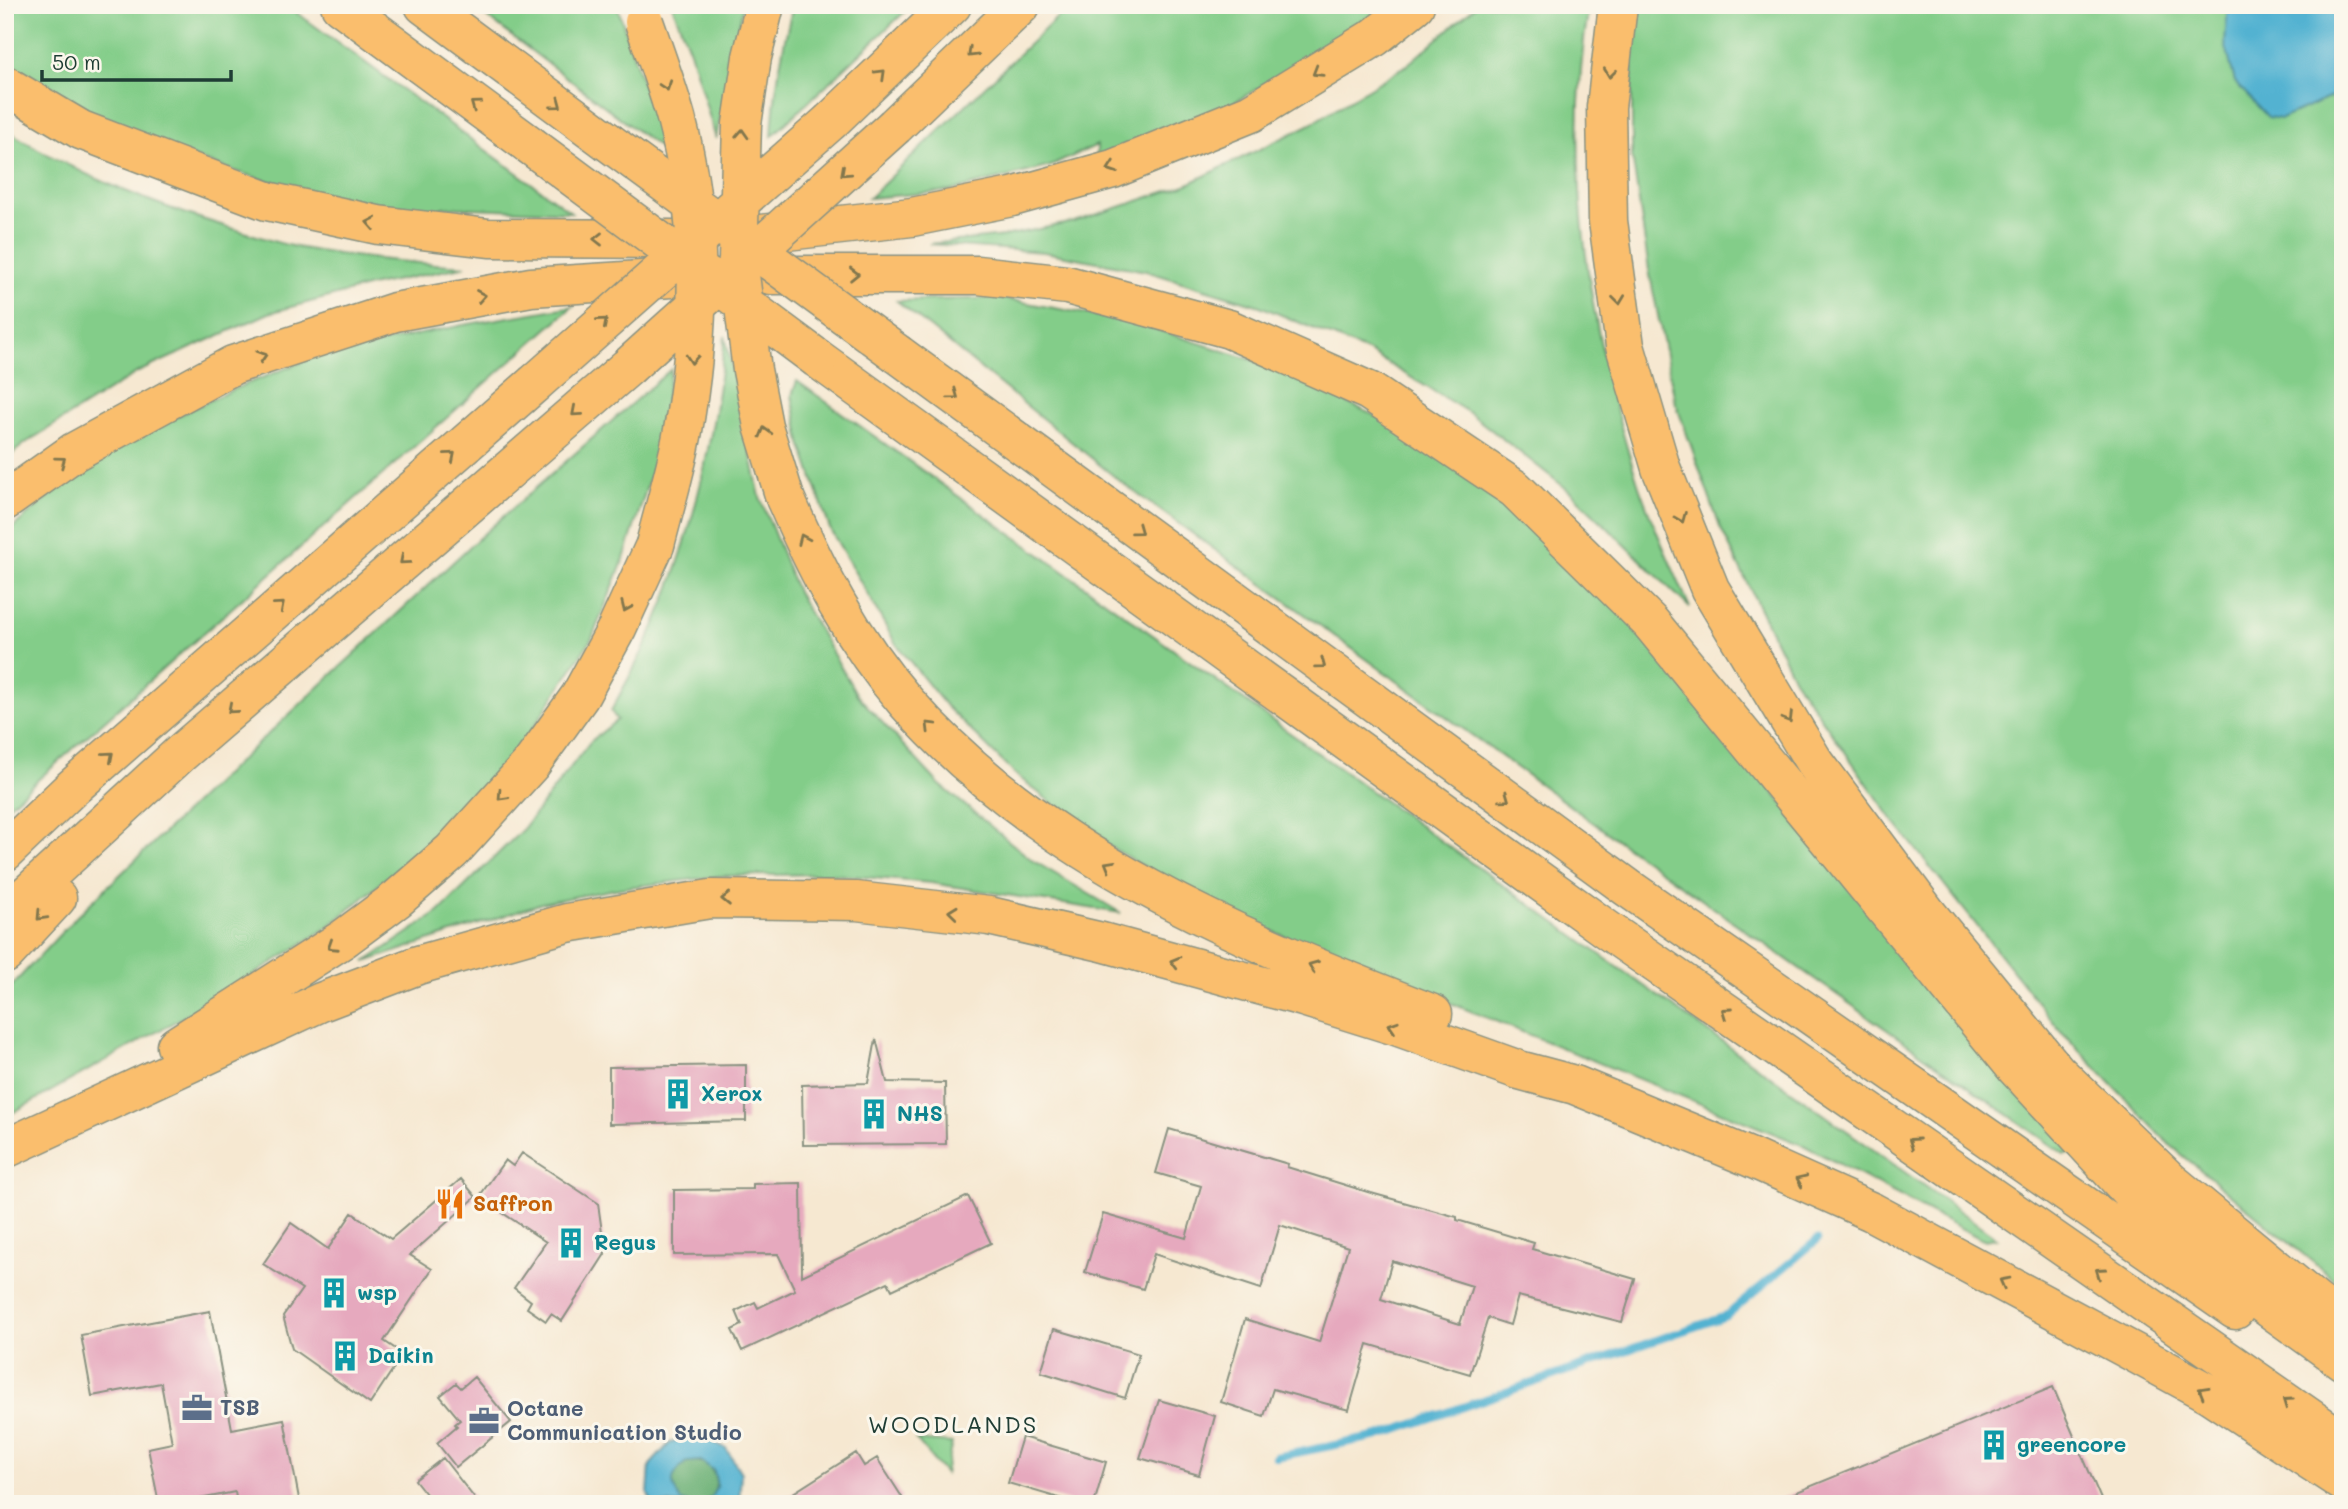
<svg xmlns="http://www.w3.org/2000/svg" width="2348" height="1509" viewBox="0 0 2348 1509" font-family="Mali,sans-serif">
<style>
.green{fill:#83cd89;stroke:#51855e;stroke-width:2}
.forest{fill:#6ab075;stroke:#447654;stroke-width:2}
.water{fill:#53b2d1;stroke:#397882;stroke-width:2}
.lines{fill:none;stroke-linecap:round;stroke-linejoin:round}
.stream{stroke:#53b2d1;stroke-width:8}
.building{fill:#e6a9be;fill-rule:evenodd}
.highway-casing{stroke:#8a9282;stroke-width:41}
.highway{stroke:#fabe6d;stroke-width:38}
.highway-bridge-casing{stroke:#8a9282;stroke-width:41;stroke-linecap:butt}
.highway-bridge{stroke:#fabe6d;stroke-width:38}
.oneway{stroke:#82774e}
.labels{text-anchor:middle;stroke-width:6;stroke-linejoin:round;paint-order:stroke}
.culture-label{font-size:21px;font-weight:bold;fill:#0d838f;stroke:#fbf7ec;text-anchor:start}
.food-label{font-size:21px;font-weight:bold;fill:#c56008;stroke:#fbf7ec;text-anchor:start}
.service-label{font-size:21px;font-weight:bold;fill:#4e5e75;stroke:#fbf7ec;text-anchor:start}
.quarter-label{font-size:24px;letter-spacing:2px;fill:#1f3d34;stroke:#fbf7ec}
</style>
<rect width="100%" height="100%" fill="#fbf7ec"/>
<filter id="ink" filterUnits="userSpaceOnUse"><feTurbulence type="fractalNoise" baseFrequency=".0143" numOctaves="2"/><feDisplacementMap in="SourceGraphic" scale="14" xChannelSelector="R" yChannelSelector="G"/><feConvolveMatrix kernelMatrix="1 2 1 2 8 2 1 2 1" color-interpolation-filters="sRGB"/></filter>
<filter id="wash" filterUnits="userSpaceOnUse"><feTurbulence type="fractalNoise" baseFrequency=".00686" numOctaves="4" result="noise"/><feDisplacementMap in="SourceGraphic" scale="28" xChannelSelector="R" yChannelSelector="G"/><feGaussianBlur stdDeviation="1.57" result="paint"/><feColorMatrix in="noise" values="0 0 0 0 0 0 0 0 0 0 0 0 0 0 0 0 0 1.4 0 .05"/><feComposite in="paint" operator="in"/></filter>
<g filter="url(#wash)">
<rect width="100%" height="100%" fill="#f6e8d1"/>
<path class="green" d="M5 5H286L571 212 443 207 437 213C385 205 331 198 279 184 184 158 87 120 5 63Z
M471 5H617L665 152Z
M672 5H743L716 139 690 51Z
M793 5H912L772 136C774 91 782 49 793 5Z
M1070 5H1390L1355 32 1233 103 1097 157V145L1051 166 950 191 869 198Z
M1477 5H1589C1562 165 1589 334 1639 486 1653 527 1673 568 1690 608L1572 493 1471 414 1369 352 1260 306 1146 271 1044 252 929 244 1004 236 1074 222 1186 185 1307 126 1407 65Z
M1638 5H2343V1287L2169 1144 2059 1029 1892 819 1794 679 1720 527 1675 401 1649 270 1632 155V37Z
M5 129C76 175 154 205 234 229 256 235 279 244 301 248 355 258 411 263 466 266L370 286 269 313 138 372 24 444 5 460Z
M1000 298 1136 323 1262 363 1391 423 1474 475 1624 615 2077 1153 2064 1154 1638 855 1121 482 897 301Z
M573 306 5 809V534L74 475 156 426 234 389 314 357 463 325Z
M725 336 760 497 797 592 857 695 939 784 1032 860 1121 913 931 883 829 874 721 876 621 888 542 903 365 962 439 912 523 829 590 742 617 720 611 711C623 688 637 664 648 640 692 545 714 440 725 336Z
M671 369 656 458 624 559 592 638 522 745 438 836 328 927 224 994 5 1117V993L77 916 221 778 480 537Z
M797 381 1997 1238 1983 1240 1805 1146 1267 929 1162 877 1097 839 1015 774 946 706 896 644 830 529 801 443 792 395Z
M916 1440 952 1443 945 1474Z"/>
<path class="forest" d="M672 1483a22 22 0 1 1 44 0a22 22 0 1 1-44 0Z"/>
<path class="water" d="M2228 5H2343V92L2281 119 2268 117 2235 82 2225 43Z
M699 1436 726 1448 741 1473 739 1502 699 1504 710 1499 717 1486 714 1471 701 1461 686 1462C670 1476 669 1483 681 1501L690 1504H653L648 1494 650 1465 670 1443Z"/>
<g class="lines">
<path class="stream" d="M1276 1457 1379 1436 1726 1316 1817 1240"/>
</g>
<g id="blocks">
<path class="building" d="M876 1039 887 1082 945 1083 946 1144 803 1145 802 1085 868 1083Z
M746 1065V1121L609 1124V1067Z
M1169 1129 1288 1164 1287 1167 1371 1193 1457 1217V1220L1534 1243 1532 1249 1635 1279 1622 1322 1518 1296 1510 1325 1488 1318 1470 1374 1368 1344 1349 1410 1273 1389 1264 1416 1221 1402 1245 1319 1319 1342 1348 1247 1280 1225 1261 1289 1154 1254 1143 1289 1085 1272 1103 1214 1186 1238 1201 1186 1156 1173ZM1392 1261 1472 1286 1460 1324 1381 1299Z
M522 1153 598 1203 605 1254 562 1321 551 1314 546 1321 527 1308 531 1301 514 1288 546 1242 479 1197 505 1160 513 1166Z
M461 1179 476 1197 410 1255 432 1269 384 1341 403 1354 370 1404 292 1349 283 1316 302 1289 263 1264 291 1223 328 1249 352 1213 391 1239Z
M801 1183 802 1276 968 1196 991 1243 892 1290 888 1282 742 1351 732 1330 742 1325 736 1311 755 1302 758 1308 795 1290 778 1254 674 1255V1190L753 1189V1184Z
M210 1311 232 1429 284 1419 300 1504H237L235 1492 175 1504H159L148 1448 172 1443 161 1383 92 1396 81 1335Z
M1054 1329 1139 1354 1125 1398 1041 1372Z
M474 1377 511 1422 456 1467 437 1443 457 1426 455 1424 460 1420 440 1396 456 1383 461 1388Z
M2053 1387 2103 1504H1770V1503Z
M1159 1400 1215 1416 1199 1475 1140 1458Z
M1022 1437 1106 1462 1094 1504H1079L1008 1483Z
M856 1453 864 1466 877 1458 902 1497 891 1504H776Z
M443 1458 479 1504H434L415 1480Z"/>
</g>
</g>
<g filter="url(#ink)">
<use href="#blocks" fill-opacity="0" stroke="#8a9282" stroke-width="2"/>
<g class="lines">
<g class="highway-casing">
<path id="highway" d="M340 5 530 145
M424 5 607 141
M1618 5 1606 107 1608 221 1625 346 1661 468 1710 589 1813 760 1926 912 2057 1072 2170 1181 2343 1324
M5 85 81 130 267 201 378 225 489 238 675 239
M831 121 952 5
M895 126 1021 5
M760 234 912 217 1012 197 1113 169 1251 113 1375 37 1415 5
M770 275H978L1067 285 1229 329 1369 391 1515 489 1650 622 2015 1067 2138 1200 2251 1295 2343 1361
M899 355 1628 888 2235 1310
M818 359 1606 929 2343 1441
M785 498C817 571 852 640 906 702 1043 858 1243 940 1433 1014
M5 501 74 452 233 365 395 312 531 287 672 278
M5 852 71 789 534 384
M5 915 181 753 628 367
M5 954 57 898
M176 1046 343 939 397 899 452 851 531 764 580 696 617 628 655 545
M5 1149 321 1002 418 965 567 923 710 899 856 901 989 916 1102 942 1303 997 1396 1026 1519 1070 1575 1085 1749 1157 1872 1212 2133 1352 2208 1393 2343 1482"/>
</g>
<use href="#highway" class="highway"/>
<g class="highway-bridge-casing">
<path id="highway-bridge" d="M765 5 752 57 742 124 738 259 752 370 763 426 785 498
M644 22C655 54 667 86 676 118 704 222 701 331 682 436 675 473 664 509 655 545
M607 141 899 355
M530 145 818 359
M628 367 895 126
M534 384 831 121"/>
</g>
<use href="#highway-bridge" class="highway-bridge"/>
</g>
<defs><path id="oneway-chevron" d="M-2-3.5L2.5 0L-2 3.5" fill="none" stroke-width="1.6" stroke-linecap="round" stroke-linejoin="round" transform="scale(1.75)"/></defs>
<g class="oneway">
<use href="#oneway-chevron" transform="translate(972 53) rotate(136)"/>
<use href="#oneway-chevron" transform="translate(1317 72) rotate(149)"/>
<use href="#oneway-chevron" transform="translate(1610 73) rotate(97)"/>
<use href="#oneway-chevron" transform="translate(881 74) rotate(-44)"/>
<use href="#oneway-chevron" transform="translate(666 86) rotate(72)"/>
<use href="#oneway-chevron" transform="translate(557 104) rotate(37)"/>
<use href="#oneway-chevron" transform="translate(475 105) rotate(-144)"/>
<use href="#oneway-chevron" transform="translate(742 134) rotate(-87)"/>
<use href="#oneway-chevron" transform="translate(1112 168) rotate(161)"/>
<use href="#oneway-chevron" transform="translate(845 172) rotate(138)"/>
<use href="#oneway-chevron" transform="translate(371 223) rotate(-169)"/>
<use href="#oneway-chevron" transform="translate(598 239) rotate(-180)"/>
<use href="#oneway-chevron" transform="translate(854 274) rotate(-1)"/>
<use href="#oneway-chevron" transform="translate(481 296) rotate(-10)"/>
<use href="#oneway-chevron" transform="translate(1619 300) rotate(83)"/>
<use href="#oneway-chevron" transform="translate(603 322) rotate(-41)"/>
<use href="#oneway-chevron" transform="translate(262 356) rotate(-18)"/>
<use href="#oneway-chevron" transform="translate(692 359) rotate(94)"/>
<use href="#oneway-chevron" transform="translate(954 395) rotate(36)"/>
<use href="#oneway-chevron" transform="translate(576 412) rotate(139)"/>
<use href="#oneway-chevron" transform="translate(765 432) rotate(-106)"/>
<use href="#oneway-chevron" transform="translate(451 456) rotate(-41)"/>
<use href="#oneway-chevron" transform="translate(61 461) rotate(-36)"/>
<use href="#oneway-chevron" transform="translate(1681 518) rotate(68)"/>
<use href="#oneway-chevron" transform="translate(1138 530) rotate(36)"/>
<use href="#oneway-chevron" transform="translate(803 539) rotate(-114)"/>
<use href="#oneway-chevron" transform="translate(404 560) rotate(139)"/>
<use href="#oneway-chevron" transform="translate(280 606) rotate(-41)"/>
<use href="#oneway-chevron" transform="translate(626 607) rotate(114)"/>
<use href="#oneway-chevron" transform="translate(1321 664) rotate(36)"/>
<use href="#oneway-chevron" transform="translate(232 709) rotate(139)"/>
<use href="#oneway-chevron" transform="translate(1788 718) rotate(59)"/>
<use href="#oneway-chevron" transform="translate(930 726) rotate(-135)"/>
<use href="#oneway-chevron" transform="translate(109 756) rotate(-41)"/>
<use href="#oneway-chevron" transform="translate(502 796) rotate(133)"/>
<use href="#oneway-chevron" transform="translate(1505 798) rotate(36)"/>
<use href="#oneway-chevron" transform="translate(1109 865) rotate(-150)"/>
<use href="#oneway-chevron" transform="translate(726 899) rotate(-179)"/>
<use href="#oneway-chevron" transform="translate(953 912) rotate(-174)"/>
<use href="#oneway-chevron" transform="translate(41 916) rotate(133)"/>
<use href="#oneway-chevron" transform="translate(332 946) rotate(147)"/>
<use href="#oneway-chevron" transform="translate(1175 962) rotate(-165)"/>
<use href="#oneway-chevron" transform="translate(1313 966) rotate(-158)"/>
<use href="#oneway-chevron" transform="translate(1726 1012) rotate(-145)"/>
<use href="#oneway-chevron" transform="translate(1393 1026) rotate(-162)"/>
<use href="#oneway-chevron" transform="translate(1913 1142) rotate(-145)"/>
<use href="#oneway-chevron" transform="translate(1801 1180) rotate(-156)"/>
<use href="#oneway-chevron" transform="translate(2100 1272) rotate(-145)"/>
<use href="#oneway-chevron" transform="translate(2004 1282) rotate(-152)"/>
<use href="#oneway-chevron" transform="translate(2203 1391) rotate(-150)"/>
<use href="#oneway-chevron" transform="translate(2287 1402) rotate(-145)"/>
</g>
</g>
<defs>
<g id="building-bare" transform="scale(2.415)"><path d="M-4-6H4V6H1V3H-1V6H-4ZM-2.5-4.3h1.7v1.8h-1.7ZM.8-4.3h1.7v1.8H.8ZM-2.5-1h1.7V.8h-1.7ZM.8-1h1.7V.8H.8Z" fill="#0f9aa8" stroke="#fbf7ec" stroke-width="2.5" paint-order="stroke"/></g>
<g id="restaurant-bare" transform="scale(2.415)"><path d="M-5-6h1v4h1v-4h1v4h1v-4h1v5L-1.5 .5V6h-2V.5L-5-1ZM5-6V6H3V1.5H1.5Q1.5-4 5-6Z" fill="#e8710a" stroke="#fbf7ec" stroke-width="2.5" paint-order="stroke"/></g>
<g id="office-bare" transform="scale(2.415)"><path d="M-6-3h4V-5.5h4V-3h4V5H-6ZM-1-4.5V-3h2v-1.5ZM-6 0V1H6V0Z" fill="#5c6f8a" stroke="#fbf7ec" stroke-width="2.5" paint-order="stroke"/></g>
</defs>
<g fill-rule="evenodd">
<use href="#building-bare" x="678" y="1094"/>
<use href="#building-bare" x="874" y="1114"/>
<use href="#restaurant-bare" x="450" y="1204"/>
<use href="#building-bare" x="571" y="1243"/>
<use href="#building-bare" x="334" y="1293"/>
<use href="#building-bare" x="345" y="1356"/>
<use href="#office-bare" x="197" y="1408"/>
<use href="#office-bare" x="484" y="1421"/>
<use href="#building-bare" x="1994" y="1445"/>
</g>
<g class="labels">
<g class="culture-label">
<text x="701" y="1101">Xerox</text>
<text x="897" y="1121">NHS</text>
<text x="594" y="1250">Regus</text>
<text x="357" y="1300">wsp</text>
<text x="368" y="1363">Daikin</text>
<text x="2017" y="1452">greencore</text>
</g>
<g class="food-label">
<text x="473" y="1211">Saffron</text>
</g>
<g class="service-label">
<text x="220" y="1415">TSB</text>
<text x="507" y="1416">Octane<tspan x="507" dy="24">Communication Studio</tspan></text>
</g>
<g class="quarter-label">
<text x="953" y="1433">WOODLANDS</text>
</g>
</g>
<rect width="2348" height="1509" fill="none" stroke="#fbf7ec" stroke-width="28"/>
<path d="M42 70v10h189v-10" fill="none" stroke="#1f3d34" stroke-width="3.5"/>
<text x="52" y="70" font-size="21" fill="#1f3d34" stroke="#fbf7ec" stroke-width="5" paint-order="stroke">50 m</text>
</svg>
